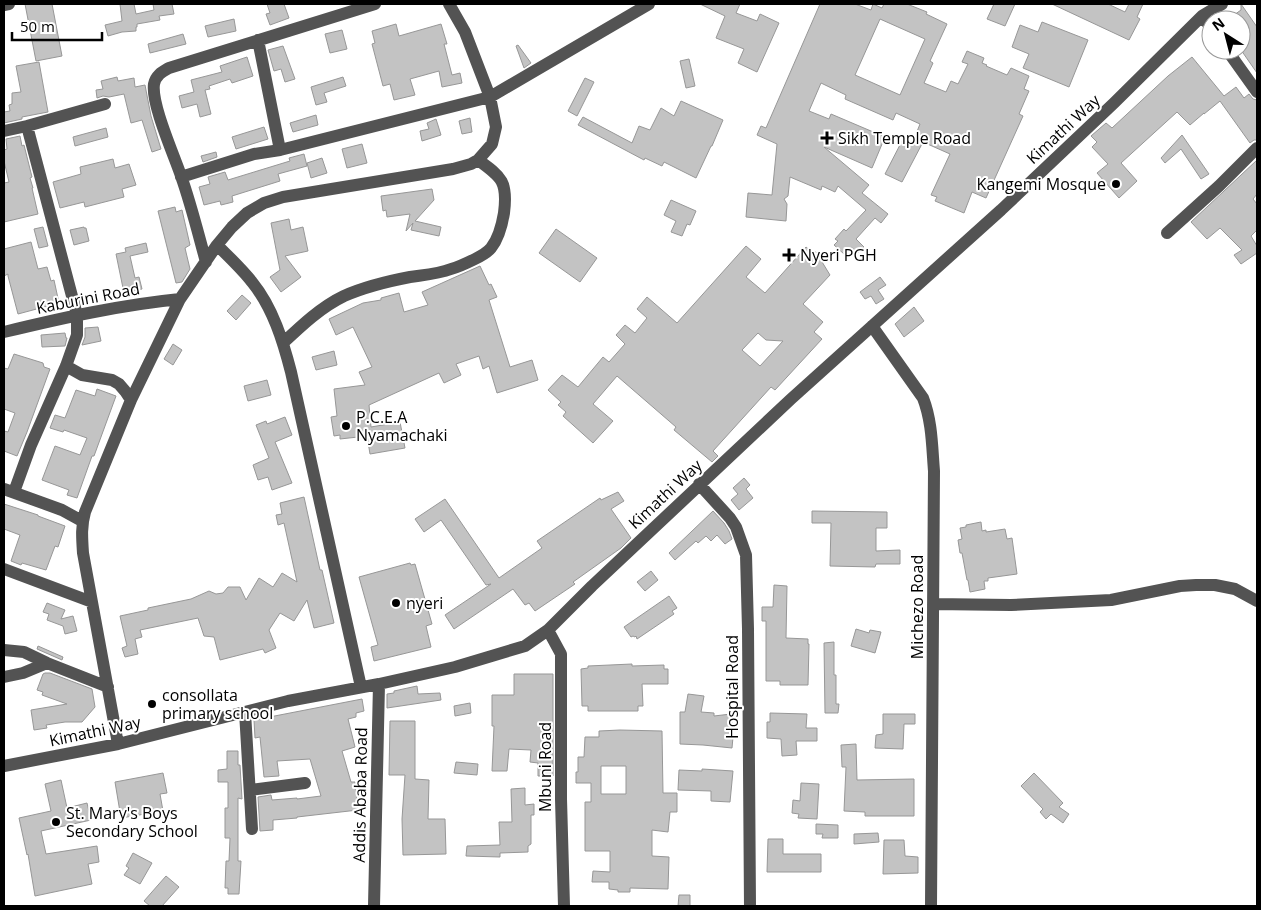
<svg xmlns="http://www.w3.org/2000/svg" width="1261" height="910" viewBox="0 0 1261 910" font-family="'Open Sans',sans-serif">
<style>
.building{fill:#c3c3c3;stroke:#979797;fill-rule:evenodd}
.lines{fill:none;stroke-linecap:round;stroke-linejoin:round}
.minor{stroke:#535353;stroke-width:12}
.poi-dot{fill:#000;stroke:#fff;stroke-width:2}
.labels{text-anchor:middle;stroke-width:4;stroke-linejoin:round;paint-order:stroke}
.street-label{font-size:16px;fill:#000;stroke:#fff}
.poi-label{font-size:16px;fill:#000;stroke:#fff;text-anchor:start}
</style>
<rect width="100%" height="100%" fill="#fff"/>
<path class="building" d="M25 4H52L62 56 36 61Z
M120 4H134L136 14 154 10 153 4H172L174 14 159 16 160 20 137 24V27H136V31L122 32 108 36 105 25 122 21Z
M267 4H284L289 18 270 25 266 14 270 13Z
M700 4H740L736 13 757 21 760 14 779 23 757 72 738 63 744 49 716 38 725 16Z
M820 4H855L871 10 873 4 882 8 884 4H907L927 12 926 14 947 24 930 61 933 63 924 83 946 92 951 81 958 84 968 64 962 62 967 51 984 58 982 63 987 65 986 66 1007 75 1011 68 1029 76 1024 89 1029 91 1019 114 1023 116 986 198 972 192 964 213 935 201 937 197 931 195 950 154 923 142 902 182 885 174 903 139 912 144 920 124 896 113 893 120 845 99 846 95 821 83 809 111 829 119 831 114 885 137 872 168 824 147 869 185 862 193 888 214 881 223 875 218 856 239 864 247 858 253 851 247 844 254 834 245 838 241 835 239 844 229 846 231 866 210 838 186 835 192 822 186 821 190 790 177 788 196 784 199 787 204 786 221 746 217 748 193 772 195 777 144 757 135 761 126 766 128ZM880 19 925 39 900 95 855 75Z
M994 4H1015L1005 26 987 19Z
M1052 4H1108L1125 12 1129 4H1143L1137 17 1140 19 1129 40Z
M1241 4 1257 27V73L1241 50V20H1227L1241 10Z
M234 19 236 31 208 37 205 26Z
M1042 22 1088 40 1069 87 1023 68 1029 54 1012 47 1020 25 1038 32Z
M396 24 399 36 441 24 447 44H444L452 75 460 73 462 83 442 87 439 71 410 79 415 95 394 100 390 84 383 86 372 44 375 43 372 31Z
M342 30 347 49 330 53 325 34Z
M183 34 186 44 150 53 148 44Z
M518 45 531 63 524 68 516 46Z
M283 46 295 79 285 82 281 69 274 71 268 50Z
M247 57 253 76 232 83 230 79 209 86 210 89 205 90 211 114 200 117 197 104 182 108 179 96 194 92 191 80 222 72 220 66Z
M1192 57 1224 96 1236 87 1244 98 1249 94 1253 99 1257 100V140H1254L1250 143 1220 101 1204 114V113L1190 125 1177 112 1121 163 1137 181 1119 198 1097 173 1108 164 1092 147 1097 142 1091 136 1106 123 1112 128 1168 76Z
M689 59 695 86 686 88 680 61Z
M39 62 48 112 22 117V119L4 123V112L10 111 9 105 12 104V93L21 92 16 66Z
M117 77 118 81 134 78 135 87 145 85 151 116 161 149 152 152 142 120 131 123 124 94 109 97 103 96 97 98 96 90 103 89 101 81Z
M343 77 346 86 324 93 327 102 316 105 311 87Z
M585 78 594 82 577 116 568 111Z
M681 101 723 120 712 146H711L696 178 664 162 662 166 645 158 644 160 578 125 583 117 632 143 639 126 650 130 661 108 674 116Z
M316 115 318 125 293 132 290 123Z
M470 118 472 132 462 134 459 121Z
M436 119 441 135 422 141 420 131 429 129 427 123Z
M264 127 268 139 236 149 232 137Z
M106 128 108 137 75 146 73 137Z
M1182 135 1209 174 1201 179 1181 149 1165 163 1161 158Z
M20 136 22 146 24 145 32 177 30 178 33 188H32L38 214 4 222V183L9 182 4 161V150L7 149 6 139Z
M362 144 367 163 347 168 342 149Z
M216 152 217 157 203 162 201 156Z
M304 154 307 166 278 174 280 181 232 196 233 202 221 205 220 201 204 205 199 187 210 184 208 177 225 172 228 180 290 161 289 158Z
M322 158 327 173 311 178 307 163Z
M113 159 115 168 129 164 136 185 122 189 124 197 85 207 84 202 60 208 53 182 81 174 80 167Z
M1257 160V194L1253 199 1257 204V230L1251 236 1257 246V253L1241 264 1234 255 1242 250 1220 228 1207 239 1191 222Z
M432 189 434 200 415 221 441 227 439 236 411 230 413 223 406 231 410 214 387 217 386 210 383 211 381 196Z
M671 200 696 211 690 225 687 224 682 236 671 232 676 221 664 215Z
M175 207 176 212 182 210 190 245 185 248 190 269 182 282 176 283 158 211Z
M289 219 291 230 303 227 308 251 285 256 301 277 281 292 270 277 280 270 271 223Z
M43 227 48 246 39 248 34 229Z
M84 227V228H86L89 241 74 245 70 230Z
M556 229 597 258 580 282 539 253Z
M31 242 38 269 47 267 51 281 54 280 59 303 18 314 8 276V274L4 276V249Z
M146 243 148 252 130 256 135 278 139 277 142 289 124 293 116 254 126 252 125 248Z
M746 246 761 259 746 277 765 293 806 247 812 252H816L830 275 803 304 823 322 814 332 822 339 775 390 771 387 713 451 718 456 712 462 674 430 676 427 617 376 593 404 613 421 593 443 563 416 566 412 558 405 561 402 548 390 562 375 578 387 603 357 609 362 625 344 616 335 625 325 635 333 647 318 637 309 647 297 677 323ZM758 333 766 340 783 341 760 366 742 350Z
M480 266 489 285 491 284 497 297 489 300 510 367 532 360 538 380 497 393 489 366 483 369 479 356 456 364 461 375 444 383 439 373 369 405 371 427 400 422 405 448 370 454 367 436 340 439V435L334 436 331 417 337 416 334 389 365 385 359 372 372 367 353 327 336 335 329 319 363 303 381 300V298L399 293 404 312 428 305 422 292Z
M880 277 886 285 878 290 884 299 876 304 871 296 865 299 860 292Z
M242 295 251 303 236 320 227 311Z
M914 307 924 321 904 337 895 324Z
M98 327 101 341 82 345 85 337V328Z
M65 333 66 338H67L65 346 42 347 41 335Z
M173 344 182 350 173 365 164 359Z
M334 351 337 365 316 370 312 357Z
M14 354 43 363 44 367 50 369 27 432 17 456 4 451V431L8 432 15 413 4 409V368L8 369Z
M267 380 271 395 248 401 244 386Z
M97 389 116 396 94 456H92L77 498 67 495 69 490 42 480 55 446 80 455 87 438 64 430 63 432 50 428 55 415 65 418 76 390 95 396Z
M285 417 292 435 275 442 292 483 272 490 268 477 258 480 253 465 269 458 256 425 266 421 267 424Z
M744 478 750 485 746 489 753 498 739 510 731 500 738 494 733 488Z
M618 492 624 501 611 509 631 538 621 548 573 582 575 584 535 611 529 603 525 605 513 589 454 629 445 615 491 584 486 585 441 520 424 532 415 519 445 499 499 578 542 548 537 541 600 498 601 500Z
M304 497 320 570H322L334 623 314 628 307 600 294 621 280 613 269 630 276 648 265 653 263 649 220 660 214 637 204 636 198 618 140 630 142 637 135 639 138 654 125 657 122 648 127 646 120 616 148 610V608L191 599 209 591 216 594 223 593 228 587H240L246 600 259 578 273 587 282 573 297 582 284 523 278 525 276 515 282 514 280 503Z
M4 504 38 515V516L65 526 58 547 55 546 46 570 22 563 21 565 11 561 20 535 4 529Z
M713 511 724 523 729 531 732 539 725 544 717 535 711 541 706 536 698 543 696 541 675 560 669 553Z
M812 511 887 512V528H876V551L900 550V564H876L875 567 830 566 831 523H812Z
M981 522 982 531 986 530V532L1005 529 1007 539 1012 538 1017 574 988 578V581H984L985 589 970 592 968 580H967L962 553H960L958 540 962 539 960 528 966 527V525Z
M410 563 411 565 415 564 432 624 426 626 431 647 374 661 371 647 378 645 359 577Z
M651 571 658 580 645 591 637 582Z
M774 585 787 586 786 638 808 639V644H809L808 685H780V681H766V621H762V607H773Z
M669 596 677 608 672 611 674 614 637 639 636 636 635 637 633 636 631 637 624 627Z
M47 603 65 610 61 619 73 616 77 631 65 634 63 626 47 620 49 614 43 612Z
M856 629 869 633 870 630 881 632 875 653 851 646Z
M834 642V675H836V704H839L838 713H825L824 643Z
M38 646 63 657 62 660 37 649Z
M632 664V666L664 665V669H668V684H642L643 706H638V711H588V706H582L581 669 588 668V666Z
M45 673H50L92 689 95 707 82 722H65L46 725 47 728 34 730 31 710 67 704 42 695 43 692 37 690 43 674Z
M514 674H553V776H538V763L530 762 531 750 509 749 507 771H492L494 726H492V695H514Z
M417 686 418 694 440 693 441 700 387 708V694L394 693V691Z
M688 694 704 696 701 712 714 713V716L731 714 733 737 732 748 703 745 680 744V712H685Z
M362 699 364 711 356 713V717L348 719 355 747 342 751 351 782H355L358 810 297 817V818L273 820V830L260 831 258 797 271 795 272 800 297 798V799L321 796 310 759 277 761 279 776 264 777 260 737 255 738 254 720Z
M470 703 471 713 455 716 454 706Z
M770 713 807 714 806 728H817V741H796L797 755 782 756 781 739 767 738V722H770Z
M883 714H915V724H904L903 749 875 748 876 735 883 734Z
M390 721H415V779L429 780 428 819H445L446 854 403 855 402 819 405 775H389Z
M620 730 662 731 663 793H677V812H670L668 832 652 830V856L669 857 668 889 630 888V892H618V890L609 889V882H592L593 871 610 872V851H585V802H591V783H576V772H578V757H584L585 737H599V731ZM601 766H626V794H601Z
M856 744 857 780 914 779V816H865V812L844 811 846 767H842L841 745Z
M227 751H238V765H240L242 799 238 798V861H241L239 894H228V888H225L226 861H229L230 838H225V808H228V782H218V770L227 769Z
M456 762 478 764 477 775 454 773Z
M702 769 733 771 730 802 711 801V791L678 790 679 770 702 771Z
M163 773 167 793 160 794 163 811 121 818 115 782Z
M1034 773 1063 803 1059 807 1069 814 1063 823 1051 814 1046 819 1040 812 1043 809 1021 786Z
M61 780 67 808 87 803 91 820 41 831 46 854 97 846 99 862 88 864 92 884 35 896 28 854 27 855 19 818 51 811 45 784Z
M801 783 819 784 817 819 798 818 799 814 792 813 793 800 800 801Z
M525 788V805L534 804V815H531V844L528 846V852L500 853V857L466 856 467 846 500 845 499 822H512L511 789Z
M816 824 838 825V838H822L823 834H816Z
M878 833 879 842 854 844V834Z
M768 839H783V854H821V872H767Z
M884 840H904L905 856 918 857V873L883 874Z
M133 853 152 863 140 884 124 875 129 868 126 866Z
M166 876 179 887 162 906H150L144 901Z
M679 895H690V906H678Z"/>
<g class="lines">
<path class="minor" d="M4 5 9 4
M1202 16 1211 28
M258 40 280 150
M1227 50 1257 92
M4 131 27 126 105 104
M181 177 254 154 280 150 490 97 649 4
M1167 233 1219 186 1257 148
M217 245C229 257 242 269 252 282 273 308 283 341 291 372L361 687
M206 262C198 233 191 204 181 176 174 155 151 104 154 84 156 75 162 72 169 68L375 4
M872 326 923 398C932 421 932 446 934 471L931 906
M4 332C62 318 120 305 180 299
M283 343C301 326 321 307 344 296 362 288 389 281 410 277 423 275 438 274 451 269 459 267 467 263 475 259 481 256 487 253 491 248 499 238 502 225 504 213 508 182 502 177 478 160
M66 366 82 375 112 380 119 384 125 391 131 400
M699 484 730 518 736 527 746 555 748 629 750 906
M4 489 62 510 82 521
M14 492 31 445 66 366 77 335V315L27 126
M4 569 92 602
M933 604 1011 605 1111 600 1180 586 1196 585H1215L1235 589 1257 601
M548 630 561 654V799L564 906
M4 650 24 652 47 663 108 687
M4 677 23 673 47 663
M245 712 252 829
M118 744 83 553C82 538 81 526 85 512L131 400 180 299 217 245 232 227 247 213 264 203 283 197 453 169 471 164 478 160 492 144 496 127 490 97 465 32 449 4
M4 766 118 744 288 701 379 684 455 667 525 646 548 630 592 586 791 399 1001 210 1114 103 1202 16 1222 4
M250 790 305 783
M374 906 379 684"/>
</g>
<g class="poi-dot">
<path d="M824.5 130.5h5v5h5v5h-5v5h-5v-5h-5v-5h5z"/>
<circle cx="1116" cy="184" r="5"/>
<path d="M786.5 247.5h5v5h5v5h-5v5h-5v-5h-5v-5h5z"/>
<circle cx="346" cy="426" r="5"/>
<circle cx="396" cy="603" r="5"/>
<circle cx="152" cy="704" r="5"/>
<circle cx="56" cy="822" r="5"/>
</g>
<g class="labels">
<g class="street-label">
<text transform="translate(1063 129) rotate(-43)" y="6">Kimathi Way</text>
<text transform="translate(88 298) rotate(-11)" y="6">Kaburini Road</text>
<text transform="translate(665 494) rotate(-43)" y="6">Kimathi Way</text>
<text transform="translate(917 607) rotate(-90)" y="6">Michezo Road</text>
<text transform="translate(732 687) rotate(-90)" y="6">Hospital Road</text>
<text transform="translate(95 731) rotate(-12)" y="6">Kimathi Way</text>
<text transform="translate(545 767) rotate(-90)" y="6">Mbuni Road</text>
<text transform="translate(360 795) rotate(-89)" y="6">Addis Ababa Road</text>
</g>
<g class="poi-label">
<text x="838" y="144">Sikh Temple Road</text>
<text x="1106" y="190" text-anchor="end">Kangemi Mosque</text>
<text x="800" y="261">Nyeri PGH</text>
<text x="356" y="423">P.C.E.A<tspan x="356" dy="18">Nyamachaki</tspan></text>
<text x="406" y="609">nyeri</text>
<text x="162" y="701">consollata<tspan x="162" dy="18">primary school</tspan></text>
<text x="66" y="819">St. Mary's Boys<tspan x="66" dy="18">Secondary School</tspan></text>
</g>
</g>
<rect width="1261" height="910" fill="none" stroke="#000000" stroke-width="10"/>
<g transform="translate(1226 35) rotate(324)"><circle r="24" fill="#ffffff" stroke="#999999"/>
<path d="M0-4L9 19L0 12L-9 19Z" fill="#000000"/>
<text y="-8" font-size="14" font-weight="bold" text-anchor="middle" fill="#000000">N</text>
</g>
<path d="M12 32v8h90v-8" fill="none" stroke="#000000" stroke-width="2.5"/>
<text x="20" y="32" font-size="15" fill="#000000" stroke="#ffffff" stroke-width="4" paint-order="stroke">50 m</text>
</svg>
